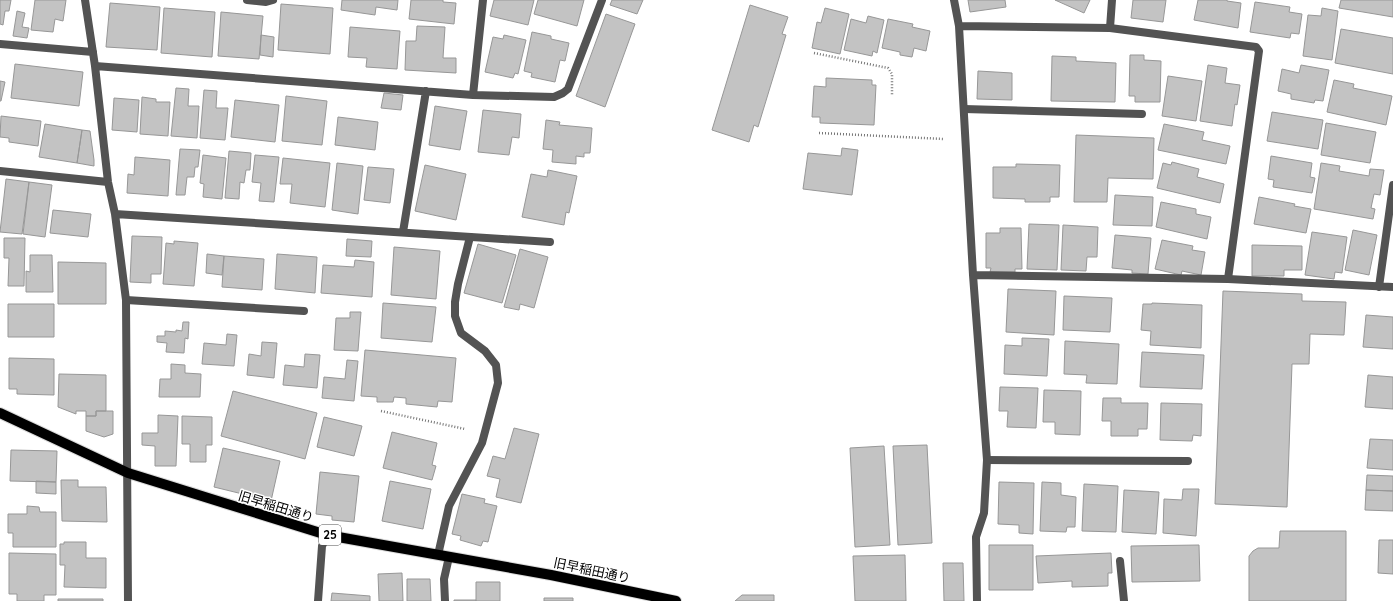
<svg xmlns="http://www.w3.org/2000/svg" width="1393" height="601" viewBox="0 0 1393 601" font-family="Quicksand,'Noto Sans JP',sans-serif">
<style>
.building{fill:#c3c3c3;stroke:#979797}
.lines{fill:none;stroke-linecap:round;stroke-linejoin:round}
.primary-casing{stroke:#dbdbdb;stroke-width:12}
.path{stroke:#757575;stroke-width:2.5;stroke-dasharray:1 2;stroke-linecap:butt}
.lane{stroke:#535353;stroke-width:8}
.street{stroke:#535353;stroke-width:8}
.primary{stroke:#000;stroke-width:10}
.labels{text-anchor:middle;stroke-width:3;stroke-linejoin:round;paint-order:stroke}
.shield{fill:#fff;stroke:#4c4c4c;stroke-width:1}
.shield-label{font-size:12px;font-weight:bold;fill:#000}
.street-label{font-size:13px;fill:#000;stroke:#fff}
</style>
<rect width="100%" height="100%" fill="#fff"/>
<path class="building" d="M0 0H11L9 11H5L3 25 0 24Z
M35 0H66L63 21 55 19 53 32 31 30Z
M342 0H398L397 10 376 7 375 15 341 10Z
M411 0H443V2L456 3 454 24 409 19Z
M494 0H534L528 25 490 16Z
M538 0H584L577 26 534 14Z
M612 0H643L637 14 610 5Z
M968 0H1005L1006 7 970 12Z
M1055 0H1090L1084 13Z
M1133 0H1166L1163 22 1131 18Z
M1198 0H1227V1L1241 3 1238 28 1194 20Z
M1341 0H1393V17L1339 8Z
M1255 2 1290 7 1289 12 1302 14 1299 34 1291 33 1290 38 1250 32Z
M110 3 160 7 157 50 106 47Z
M281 4 333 8 330 54 278 50Z
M750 5 788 17 782 34 786 35 758 127 754 125 749 142 712 130Z
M164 8 215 12 212 57 161 53Z
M825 8 849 14 840 54 812 48 817 22 821 23Z
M1322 8 1338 11 1332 60 1303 56 1308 15 1321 16Z
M17 11 25 13 22 27 29 28 27 38 13 36Z
M221 12 263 16 259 59 218 56Z
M606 14 635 24 605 107 576 96Z
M868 16 884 20 877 53 873 51 872 56 844 50 851 19 866 23Z
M888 19 913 24 912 27 930 31 926 51 914 48 912 57 900 55V52L882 48Z
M417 26 445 27 443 58H456V73L405 70 406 41H416Z
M350 27 400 31 397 69 366 67 367 58 348 57Z
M1341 29 1393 38V74L1335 63Z
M532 32 551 36V39L569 43 565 61 560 60 555 82 531 77 532 73 524 71Z
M261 35 274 37 273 57 260 55Z
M504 35 526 40 518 74 515 73 513 78 485 72 493 37 503 39Z
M1130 55H1144V60L1161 61 1160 102H1135V96H1129Z
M1052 56 1076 57V61L1116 63 1115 102 1051 101Z
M15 64 83 72 79 106 11 98Z
M1208 65 1227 68 1225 83 1240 85 1237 105 1235 104 1232 126 1200 121Z
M1301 65 1329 70 1323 101 1315 100 1314 103 1291 99V94L1278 91 1282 69 1299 73Z
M978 71 1012 73V100L977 99Z
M1168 76 1202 81 1196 121 1162 116Z
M826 78 872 80V85H876L874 125 820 123V117H812L814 86 826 87Z
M1334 80 1354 84 1353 88 1392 96 1386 125 1327 112Z
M0 81 5 82 1 101H0Z
M176 88 189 89 188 106H199L197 138 171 136Z
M204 90 217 91 216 108H228L225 140 200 138Z
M384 93 403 95 401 110 381 108Z
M286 96 327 101 322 145 282 141Z
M142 97 156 99V102H170L168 136 140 134Z
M114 98 139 100 137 132 112 130Z
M235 100 279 105 275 142 231 137Z
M435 106 467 111 460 150 429 145Z
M483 110 521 114 519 138 512 137 509 155 478 152Z
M1272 112 1323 120 1318 149 1267 141Z
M1 116 41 121 38 146 9 142V138L0 137Z
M338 117 378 122 375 150 335 145Z
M546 120 560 122 559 125 592 128 590 153H584V157L576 156V164L552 162 553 150 543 149Z
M1326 123 1376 132 1370 163 1321 155Z
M45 124 82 130 77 163 39 157Z
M1164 124 1204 132 1202 140 1230 146 1226 164 1158 150Z
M82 130 90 131 94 160V166L77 163Z
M1076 135 1154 138 1153 179 1108 178 1107 202H1074Z
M842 148 858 150 852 195 803 189 808 153 841 156Z
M180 149 200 150 198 167H195L194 177H187L185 195H176Z
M229 151 251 153 250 170H246L244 183 240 182 239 199 225 198Z
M203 155 226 158 222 199 203 197 204 184 200 183Z
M255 155 279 157 274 202 259 201 261 183 252 182Z
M1271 156 1312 163 1310 177 1315 178 1312 193 1273 187 1274 180 1268 179Z
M135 157 170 160 168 196 127 193 128 174 134 175Z
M283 158 330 163 325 207 290 203 292 184H280Z
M1172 162 1199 169 1197 177 1224 184 1220 203 1157 188 1163 163 1171 165Z
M337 163 363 166 358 214 332 210Z
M1321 163 1340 166 1339 171 1369 176 1370 169 1384 170 1380 195 1374 194 1371 208 1375 209 1373 219 1314 209Z
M1016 164 1060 165 1059 197H1050V202H1025V199L993 198V167H1016Z
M425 165 466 174 456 220 415 211Z
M368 167 394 169 390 203 364 200Z
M548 170 577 176 569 213 566 212 564 225 522 217 531 174 547 177Z
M6 179 29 182 22 234 0 232Z
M29 182 52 185 45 237 23 234Z
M1115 195 1153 197 1152 226 1113 225Z
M1259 197 1295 204 1294 206 1311 209 1306 233 1254 224Z
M1161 202 1196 209V214L1211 217 1207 239 1156 227Z
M53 210 91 214 88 237 50 233Z
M1029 224 1059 225 1057 270 1027 269Z
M1063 225 1098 227 1097 257H1087L1086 271 1061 270Z
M1000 228H1021L1022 269H1015V272H990L991 268H986V233H1000Z
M1353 230 1377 235 1369 275 1345 270Z
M1312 232 1347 237 1342 273 1335 272 1334 279 1305 275Z
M1115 235 1151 238 1148 274 1132 273V270L1112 268Z
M132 236 162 237 161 274H151V283L130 282Z
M4 238H25L24 286H8L9 258H4Z
M347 239 372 241 371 257 346 256Z
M1162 240 1193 246 1192 250 1205 252 1201 275 1182 271 1181 275 1155 269Z
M174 241 198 243 194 286 163 284 166 243 174 244Z
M478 244 516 255 502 303 464 293Z
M1252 245 1302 246V270H1284V276H1252Z
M394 247 440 251 436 299 391 295Z
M520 249 548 257 534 308 520 304 519 310 504 307Z
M207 254 224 256 222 275 206 273Z
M277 254 317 257 315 293 275 289Z
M30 255H52L53 292H26V271L30 272Z
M224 256 264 259 262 290 222 287Z
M355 260 374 262 372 297 321 293 323 265 354 267Z
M58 262 106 263V304H58Z
M1008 289 1056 291 1054 335 1006 332Z
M1223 291 1302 294V301L1346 302 1344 335 1310 334 1309 364H1292L1287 507 1215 504Z
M1064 296 1112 298 1110 332 1063 330Z
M383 303 436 307 432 342 381 338Z
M1152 303 1202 305 1201 348 1150 345 1151 331 1141 330 1143 304H1152Z
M8 304H54V337H8Z
M350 312H361L358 351 334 350 336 318H350Z
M1366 315 1393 317V349L1363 347Z
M183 322H189L188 339 185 338 184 353 166 352 167 343 157 342V336H165V331L176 332V330L182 331Z
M227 334 237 335 234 366 202 364 204 343 226 345Z
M1022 338 1049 339 1047 376 1004 374 1005 345 1022 346Z
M1065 341 1119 344 1117 384 1086 383 1087 375 1064 374Z
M262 342 277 343 274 378 247 375 249 354 261 356Z
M365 350 456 358 452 402 438 401 437 407 406 404V398L394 397 393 402H377V397L361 396Z
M1142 352 1204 355 1202 389 1140 387Z
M305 354 320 355 317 388 283 385 285 365 304 367Z
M9 358 54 359V395L17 394V389H9Z
M347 360 358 361 354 401 322 398 324 377 345 379Z
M171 364 185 365V373L201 374 200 397H159L160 379H171Z
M59 374 106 375V411H96V416H86V411H76V414L58 407Z
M1368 375 1393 377V409L1365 407Z
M1000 387 1038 388 1036 428 1007 427 1008 411H999Z
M1044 390 1081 391 1080 435 1055 434V422H1043Z
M233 391 317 413 305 459 221 436Z
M1103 398H1121V403H1148L1147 429H1138V436H1111V421H1102Z
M1161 403 1202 404 1201 436 1193 435 1192 441 1160 440Z
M96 411H113V434L104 437 86 431V416H96Z
M158 415 178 416 176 466H155V446L142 445V433H158Z
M182 416 212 417V445H206V462H190V444H182Z
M324 417 362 426 354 456 317 447Z
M514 428 539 434 521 503 496 497 500 479 487 476 493 456 505 459Z
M392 432 437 443 432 465 436 466 432 480 383 468Z
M1370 439 1393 440V470L1367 468Z
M927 445 932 543 898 545 893 446Z
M884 446 890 545 855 547 850 448Z
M223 448 280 461 271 501 214 487Z
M11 450 57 451 56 482 10 481Z
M320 472 359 476 354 522 332 520V516L316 514Z
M1367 475 1393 476V491L1366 490Z
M61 480H78V487H106L107 522 62 521Z
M36 481 56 482V494L36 493Z
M390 481 431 489 423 529 382 521Z
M999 482 1034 483 1033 534 1019 533V525L998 524Z
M1042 482 1061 483V495L1076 497 1075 527H1067L1066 532 1040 531Z
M1084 484 1118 486 1116 532 1082 531Z
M1183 489H1199L1196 536 1163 533 1164 499 1182 500Z
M1124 490 1159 492 1156 534 1122 532Z
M1366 490 1393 491V511L1365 510Z
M462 494 485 499 484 503 497 506 488 542 483 541 481 546 460 540 461 536 452 534Z
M27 506 39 507 40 512H56V547H13V533H8V514H27Z
M1280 531H1346V601H1249V556L1253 551 1258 548H1279Z
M1379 540H1393V574L1378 573Z
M64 542H86V558H106V588L64 587 65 565H60V544H64Z
M989 545H1033V590H989Z
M1199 545 1200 581 1132 582 1131 546Z
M9 553 56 554V595H44V601H17V594H9Z
M1111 553 1112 573H1108V586L1072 587V581L1038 583 1036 556Z
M905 555 906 601H855L853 556Z
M943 563H963L964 601H944Z
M402 573 403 601H379L378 574Z
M407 579H430L431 601H407Z
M476 582H500V601H476Z
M332 593 370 596V601H331Z
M742 595H774V601H735Z
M544 598H573V601H544Z
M58 599H103V601H58Z
M454 600H476V601H454Z"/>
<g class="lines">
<g class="primary-casing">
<path id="primary" d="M0 413 128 473 327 535 551 575 676 601"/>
</g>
<path class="path" d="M814 53 888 68 892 74V95
M819 133 944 139
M381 411 465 429"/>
<path class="lane" d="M964 109 1142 114
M126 300 304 311
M987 460 1188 461
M438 555 449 506 482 443 498 383 496 365 485 351 461 333 455 316V302L458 284 470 237
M1120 561 1124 601
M318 601 322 546 327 535
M445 601 444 579 449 557"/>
<path class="street" d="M85 0 95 66 108 182 115 214 126 300 128 601
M247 0 266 2 273 0
M954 0 959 26 973 275 987 460 984 513 976 537 977 601
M959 26 1110 28 1256 47 1259 51 1228 279
M1110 28 1112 0
M0 44 93 52
M95 66 473 95 554 97 563 93 568 89 602 0
M473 95 483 0
M0 171 108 182
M115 214 550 242
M403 232 426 91
M973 275 1228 279 1393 287
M1379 287 1393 185"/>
<use href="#primary" class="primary"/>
</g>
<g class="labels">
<rect class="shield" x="319" y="525" width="22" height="20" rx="3"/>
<g class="shield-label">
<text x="330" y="539">25</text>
</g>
<g class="street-label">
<text transform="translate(276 506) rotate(17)" y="5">旧早稲田通り</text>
<text transform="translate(592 570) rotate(12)" y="5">旧早稲田通り</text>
</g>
</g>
</svg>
